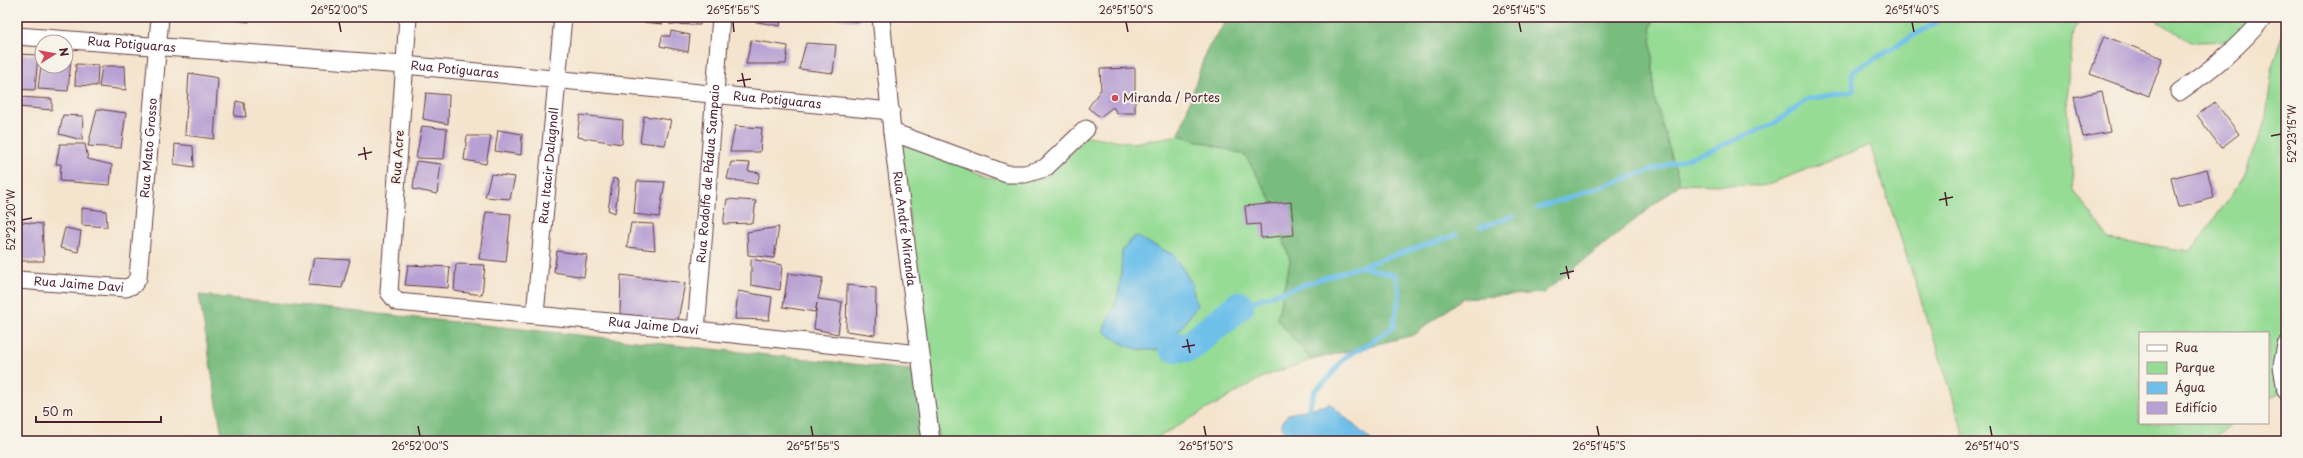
<svg xmlns="http://www.w3.org/2000/svg" width="2303" height="458" viewBox="0 0 2303 458" font-family="'Playpen Sans',sans-serif">
<style>
.green{fill:#96dc95;stroke:#707e60}
.forest{fill:#78bc7e;stroke:#616e54}
.water{fill:#6ec0ea;stroke:#5c708a}
.lines{fill:none;stroke-linecap:round;stroke-linejoin:round}
.stream{stroke:#6ec0ea;stroke-width:5}
.river{stroke:#6ec0ea;stroke-width:30}
.building{fill:#b7a0d3}
.minor-casing{stroke:#643d43;stroke-width:19}
.minor{stroke:#fff;stroke-width:17}
.ticks{fill:none;stroke:#4a1f2b;stroke-width:1.5}
.poi-dot{fill:#d1495b;stroke:#f7f3e8;stroke-width:1.5}
.labels{text-anchor:middle;stroke-width:4;stroke-linejoin:round;paint-order:stroke}
.street-label{font-size:12px;fill:#4a1f2b;stroke:#f7f3e8}
.poi-label{font-size:12px;fill:#4a1f2b;stroke:#f7f3e8;text-anchor:start}
.neatline{fill:none;stroke:#4a1f2b;stroke-width:1.5}
.ticks-label{font-size:10px;text-anchor:middle;fill:#4a1f2b}
</style>
<rect width="100%" height="100%" fill="#f7f3e8"/>
<filter id="ink" filterUnits="userSpaceOnUse"><feTurbulence type="fractalNoise" baseFrequency=".025" numOctaves="2"/><feDisplacementMap in="SourceGraphic" scale="8" xChannelSelector="R" yChannelSelector="G"/><feConvolveMatrix kernelMatrix="1 2 1 2 8 2 1 2 1" color-interpolation-filters="sRGB"/></filter>
<filter id="wash" filterUnits="userSpaceOnUse"><feTurbulence type="fractalNoise" baseFrequency=".012" numOctaves="4" result="noise"/><feDisplacementMap in="SourceGraphic" scale="16" xChannelSelector="R" yChannelSelector="G"/><feGaussianBlur stdDeviation="0.9" result="paint"/><feColorMatrix in="noise" values="0 0 0 0 0 0 0 0 0 0 0 0 0 0 0 0 0 1.4 0 .05"/><feComposite in="paint" operator="in"/></filter>
<g filter="url(#wash)">
<rect width="100%" height="100%" fill="#f4e4cd"/>
<path class="green" d="M1654 17H2084L2073 30 2066 99 2074 191 2110 240 2191 251 2243 179 2266 117 2273 64 2286 25V389L2268 399V333H2140V423H2233L2210 441H1965L1953 397 1870 145 1763 186 1680 184 1654 98 1651 27Z
M2152 17H2255L2238 41 2191 42Z
M1179 135 1245 155 1273 203 1290 261 1277 319 1311 360 1265 376 1151 441H939L899 139 991 178 1047 176 1087 136 1134 143Z"/>
<path class="forest" d="M1229 17H1654L1651 27 1654 97 1680 184 1543 293 1463 298 1414 335 1311 360 1277 319 1290 261 1273 203 1245 155 1179 135 1206 51Z
M199 295 929 372 939 441H223Z"/>
<path class="water" d="M1135 236 1174 255 1191 282 1197 306 1170 343 1173 347C1143 354 1128 350 1104 331 1105 321 1111 315 1115 305 1121 289 1121 269 1122 251Z
M1330 404 1372 441H1288L1281 425 1288 414Z"/>
<g class="lines">
<path class="stream" d="M1537 208 1706 152 1773 124 1808 99 1854 91 1852 72 1945 17
M1481 227 1513 216
M1239 306 1456 235
M1308 410 1315 390 1327 380 1345 357 1367 345 1393 327 1400 293 1395 275 1362 267"/>
<path class="river" d="M1173 347H1189L1239 306"/>
</g>
<g id="blocks">
<path class="building" d="M214 17H250L249 22Z
M642 17H663V24L642 22Z
M669 17H701L700 25 669 24Z
M753 17H781L780 26 752 21Z
M834 17H859V22L834 18Z
M671 31 690 35 688 52 660 46 662 36H670Z
M2104 36 2163 58 2149 96 2090 74Z
M751 40 788 46 786 64H746Z
M806 43 836 45 833 73 799 69Z
M17 54 38 55 35 90 17 89Z
M66 59H71L68 91 38 89 41 66H66Z
M76 64 98 65 97 86 75 85Z
M102 66H125L126 90 99 87Z
M1135 68V113H1117L1113 107 1100 117 1088 108 1101 89 1100 69Z
M189 73 218 78 214 139 185 135Z
M2102 91 2110 132 2083 137 2074 97Z
M426 93 449 95 448 124 423 119Z
M20 97 52 99V110L19 107Z
M236 101 244 103 246 117 234 116Z
M2215 102 2239 134 2221 148 2197 115Z
M97 109 126 113 121 148 88 146Z
M63 115 83 116 82 140 59 134Z
M580 115 623 120 622 144 577 137Z
M644 116 671 120 665 145 640 142Z
M422 126 447 129 444 159 416 158Z
M735 126 762 128 760 152H730Z
M498 130 522 134 521 155 495 151Z
M467 136H491L486 164 464 160Z
M60 144H85L88 159 112 165 110 185 60 181 61 164H56Z
M175 144 193 146 194 167 174 164Z
M416 161 441 164 437 194 413 189Z
M731 162 750 163 748 171 760 173 757 184 727 179Z
M2207 169 2214 198 2178 207 2171 178Z
M491 174 515 177 510 199 485 197Z
M613 178 619 180 615 213 608 210Z
M637 181 665 182 659 217 634 214Z
M727 199 756 201 753 223 723 224Z
M1291 202 1294 235 1261 238 1260 224 1247 225 1245 206Z
M82 208 106 211 107 227 82 225Z
M486 212 511 214 506 262 479 259Z
M21 222 42 224 44 261H17V240H19Z
M631 223 653 224 655 250 627 247Z
M779 227 774 258 748 255 747 232Z
M65 228 81 231 78 252 60 248Z
M557 251 587 255 584 277 554 272Z
M314 258 350 260 342 288 308 285Z
M751 259 782 265 780 290 751 285Z
M456 264 485 265 482 295 454 291Z
M408 265 450 267 448 288 405 285Z
M788 273 823 278 818 299 842 302 838 334 814 329 817 303 815 312 783 307Z
M621 275 685 283 678 320 620 314Z
M847 285 876 288 875 335 846 331Z
M738 291 772 297 769 320 735 319Z"/>
</g>
</g>
<g filter="url(#ink)">
<use href="#blocks" fill-opacity="0" stroke="#643d43" stroke-width="1"/>
<g class="lines">
<g class="minor-casing">
<g id="minor">
<path id="s1" d="M408 17 389 292 397 302 696 330 919 354"/>
<path id="s2" d="M881 17 892 132 931 441"/>
<path id="s3" d="M17 36 404 65 891 111"/>
<path d="M2179 92C2212 69 2238 48 2264 17"/>
<path d="M892 132 1007 174H1025L1045 168 1086 129"/>
<path id="s4" d="M17 280 126 288 133 285 138 278 160 17"/>
<path id="s5" d="M535 314 563 17"/>
<path id="s6" d="M696 330 721 17"/>
<path d="M2286 345 2282 366 2286 391"/>
</g>
</g>
<use href="#minor" class="minor"/>
</g>
</g>
<path class="ticks" d="M339 22 341 32M733 22 734 32M1126 22 1128 32M1519 22 1521 32M1912 22 1914 32M742 73 745 87M737 81 751 79M2271 136 2281 134M364 147 366 160M358 155 372 152M1945 192 1947 206M1939 200 1953 197M22 220 32 218M1566 266 1569 279M1560 274 1574 271M1187 339 1190 353M1182 347 1195 345M418 426 420 436M811 426 813 436M1204 426 1206 436M1597 426 1599 436M1990 426 1992 436"/>
<circle class="poi-dot" cx="1115" cy="98" r="4"/>
<g class="labels">
<g class="street-label">
<text dy="4" stroke="none"><textPath href="#s3" startOffset="115">Rua Potiguaras</textPath></text>
<text dy="4" stroke="none"><textPath href="#s3" startOffset="439">Rua Potiguaras</textPath></text>
<text dy="4" stroke="none"><textPath href="#s3" startOffset="763">Rua Potiguaras</textPath></text>
<text dy="4" stroke="none"><textPath href="#s4" startOffset="256">Rua Mato Grosso</textPath></text>
<text transform="translate(398 157) rotate(-86)" y="4">Rua Acre</text>
<text dy="4" stroke="none"><textPath href="#s5" startOffset="149">Rua Itacir Dalagnoll</textPath></text>
<text dy="4" stroke="none"><textPath href="#s6" startOffset="157">Rua Rodolfo de Pádua Sampaio</textPath></text>
<text dy="4" stroke="none"><textPath href="#s2" startOffset="213">Rua André Miranda</textPath></text>
<text dy="4" stroke="none"><textPath href="#s4" startOffset="62">Rua Jaime Davi</textPath></text>
<text dy="4" stroke="none"><textPath href="#s1" startOffset="546">Rua Jaime Davi</textPath></text>
</g>
<g class="poi-label">
<text x="1123" y="102">Miranda / Portes</text>
</g>
</g>
<rect width="2303" height="458" fill="none" stroke="#f7f3e8" stroke-width="44"/>
<rect x="2139" y="332" width="130" height="92" fill="#f7f3e8" stroke="#b29e9c"/>
<rect x="2147" y="345" width="20" height="6" fill="#ffffff" stroke="#b29e9c"/>
<text x="2175" y="352" font-size="12" fill="#4a1f2b">Rua</text>
<rect x="2147" y="362" width="20" height="12" fill="#96dc95" stroke="#b29e9c"/>
<text x="2175" y="372" font-size="12" fill="#4a1f2b">Parque</text>
<rect x="2147" y="382" width="20" height="12" fill="#6ec0ea" stroke="#b29e9c"/>
<text x="2175" y="392" font-size="12" fill="#4a1f2b">Água</text>
<rect x="2147" y="402" width="20" height="12" fill="#b7a0d3" stroke="#b29e9c"/>
<text x="2175" y="412" font-size="12" fill="#4a1f2b">Edifício</text>
<g transform="translate(54 54) rotate(79)"><circle r="19" fill="#f7f3e8" stroke="#b29e9c"/>
<path d="M0-3L7 15L0 10L-7 15Z" fill="#d1495b"/>
<text y="-6" font-size="11" font-weight="bold" text-anchor="middle" fill="#4a1f2b">N</text>
</g>
<path d="M36 416v6h125v-6" fill="none" stroke="#4a1f2b" stroke-width="2"/>
<text x="42" y="416" font-size="12" fill="#4a1f2b" stroke="#f7f3e8" stroke-width="3" paint-order="stroke">50 m</text>
<rect x="22" y="22" width="2259" height="414" class="neatline"/>
<g class="ticks-label">
<text x="339" y="14">26°52'00"S</text>
<text x="733" y="14">26°51'55"S</text>
<text x="1126" y="14">26°51'50"S</text>
<text x="1519" y="14">26°51'45"S</text>
<text x="1912" y="14">26°51'40"S</text>
<text transform="translate(2292 134) rotate(-90)" y="4">52°23'15"W</text>
<text transform="translate(11 220) rotate(-90)" y="4">52°23'20"W</text>
<text x="420" y="450">26°52'00"S</text>
<text x="813" y="450">26°51'55"S</text>
<text x="1206" y="450">26°51'50"S</text>
<text x="1599" y="450">26°51'45"S</text>
<text x="1992" y="450">26°51'40"S</text>
</g>
</svg>
